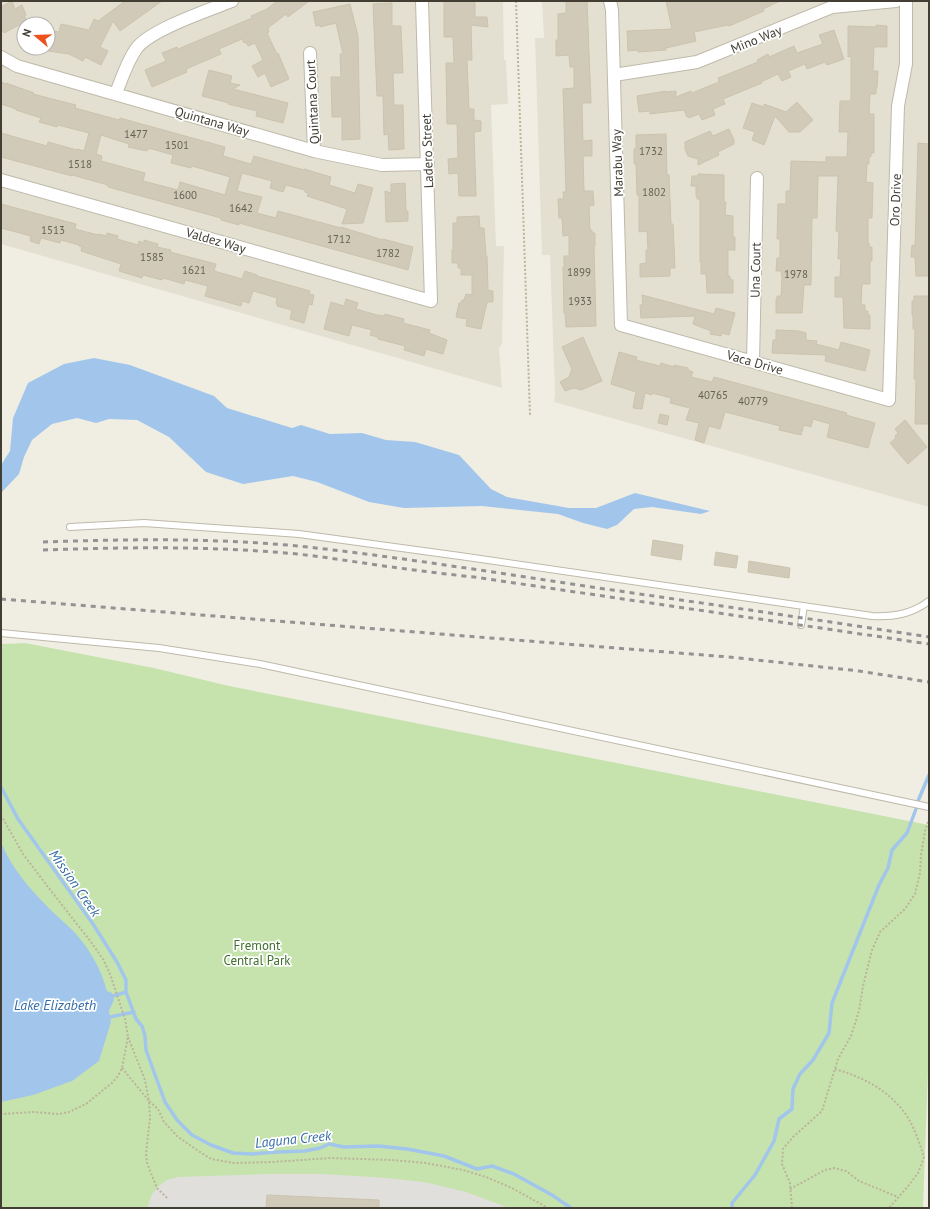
<svg xmlns="http://www.w3.org/2000/svg" width="930" height="1209" viewBox="0 0 930 1209" font-family="'PT Sans',sans-serif">
<style>
.residential{fill:#e4e0d1;fill-rule:evenodd}
.green{fill:#c6e3ae}
.parking{fill:#e1dfdb}
.water{fill:#a2c6eb}
.lines{fill:none;stroke-linecap:round;stroke-linejoin:round}
.stream{stroke:#a2c6eb;stroke-width:3.5}
.building{fill:#d1cab9;stroke:#cbc3ad;fill-rule:evenodd}
.service-casing{stroke:#beb9a9;stroke-width:8}
.minor-casing{stroke:#beb9a9;stroke-width:14}
.path{stroke:#bcb399;stroke-width:2;stroke-dasharray:2 2;stroke-linecap:butt}
.service{stroke:#fff;stroke-width:6}
.minor{stroke:#fff;stroke-width:12}
.rail{stroke:#939393;stroke-width:3;stroke-dasharray:5 5;stroke-linecap:butt}
.labels{text-anchor:middle;stroke-width:3.5;stroke-linejoin:round;paint-order:stroke}
.number-label{font-size:11px;fill:#666155}
.street-label{font-size:13px;fill:#423e34;stroke:#fff}
.park-label{font-size:13px;fill:#3e6f2b;stroke:#fff}
.water-label{font-size:14px;font-style:italic;fill:#346ba6;stroke:#fff}
</style>
<rect width="100%" height="100%" fill="#f0eee3"/>
<path class="residential" d="M1 1H503L504 60H506L508 104 491 105 496 246H504L502 344 499 348 502 388 1 244ZM24 24H48V48H24Z
M542 1H929V507L554 402 555 394 550 255H542L535 38H544Z"/>
<path class="green" d="M25 643 154 668 229 686 929 825V1043L923 1208H1V644Z"/>
<path class="parking" d="M268 1174H322L387 1178 424 1182 466 1192 509 1208H147L152 1194 160 1185 167 1180 178 1177Z"/>
<path class="water" d="M94 358 130 365 214 396 227 408 292 428 301 425 330 434 362 433 386 440 415 442 459 455 491 489 507 497 569 508H596L635 493 710 511 701 514 652 507 634 509 617 525 607 529 583 523 558 514 482 506 404 508 369 502 317 482 293 476 243 484 206 472 169 437 137 420 109 419 96 423 77 418 52 424 32 440 24 457 19 474 1 493V465L10 451 13 418 28 383 64 364Z
M1 842C11 868 34 894 54 913 61 920 70 927 76 934 91 951 101 969 107 991L112 993 114 1000 109 1011 111 1022 99 1061 72 1081 33 1095 1 1102Z"/>
<g class="lines">
<path class="stream" d="M1 787 18 819 93 924 117 962 126 980V992L136 1019 142 1026 145 1036 146 1050 165 1102 177 1120 192 1135 211 1145 233 1153 252 1154 278 1152 305 1151 320 1148 329 1144 344 1147 378 1146 407 1149 444 1156 477 1169 492 1166 514 1174 552 1195 571 1208
M918 801 929 775
M113 996 126 992
M110 1017 134 1012
M732 1208V1203L755 1175 774 1141 779 1119 792 1109 793 1089 800 1074 813 1060 829 1033 832 1003 879 885 888 868 892 850 907 833 916 809"/>
</g>
<path class="building" d="M12 1 15 9 22 5 26 15 24 16 27 21 4 33 1 28V7Z
M125 1H162L120 31 113 21 100 47 108 51 101 65 85 57 83 61 69 54 48 51V30L59 32 61 24 89 30 94 19 98 21Z
M277 1H309L288 17 286 14 268 28 269 32 267 33 277 54 278 53 289 79 271 87 265 73 258 77 252 66 263 60 255 43 248 46 246 42 244 43 242 39 219 49 221 54 186 69 187 72 152 87 145 70 166 61 162 53 177 47 178 49 252 18 251 16 267 9Z
M444 1H475V17H487L488 27 471 25 472 60H467L469 109H474V120L481 121V131L474 132 476 196H459L458 173 449 174 448 159 458 158 457 124H447L446 63H454L453 37H444Z
M566 1H587L591 103H582L583 141 592 140V156H583L584 191H593L594 205 589 206 590 230H592V233H595V246H594L596 326 566 327 565 313H564L563 267H564V256H569V235L563 236 562 218H559L558 199H564L563 192H566L563 89 574 88V67H570L569 55 556 56V40H558V14L566 13Z
M666 1H780L763 9 764 11 729 26 728 25 694 32 696 41 666 48V50L638 52V50L628 51 627 31 672 29Z
M392 3V26H401L403 73H393L394 105H403L404 149 389 150 388 134 384 135 383 96H377L373 4Z
M350 4 358 36 360 139 342 140V117H332L331 77H341L340 54H343L336 23 320 27V25L316 26 313 12Z
M876 25 887 26V47H874L873 71H878L877 88H876V94H870L869 114H874V153H871V157H869V164H867L866 182 873 183 872 218H868V243H869V247H872V261H870V284H862L861 305H865V311H868V315H870V329L844 328 843 297H835V277H840L841 259H838L839 232 836 231 838 176H818L817 218H812L811 285H804L802 313H776V299H777V296H781L782 277 781 271H776L777 258H780V239H777L778 204H786V191H790L791 161 826 162V157H847L848 132H839L840 101H851V56L848 57V26L876 27Z
M834 30 844 59 827 65 825 62 807 69 805 64 788 71 791 77 782 81 778 74 761 82 762 83 723 99 725 104 713 109 715 115 702 120 699 114 689 118 688 116 687 117 684 110 650 114V111L639 112 637 96 666 91V92L676 91V97L691 91 692 93 719 82 718 78 758 62 757 60 768 54 769 57 794 46 797 53 823 44 819 35Z
M209 70 232 76 230 83 240 85 233 89 288 103 283 123 256 116 257 111 228 104 229 103 202 96Z
M1 82 6 84V83L34 93 33 94 76 105 75 108 119 120 120 118 225 147 223 156 251 164 254 156 304 170V169L331 177 329 185 355 193 358 184 373 188 363 223 342 224 347 209 307 196 308 193 305 192V190L286 185 283 192 270 188 272 181 242 173 237 191 262 197 257 213 276 218 278 211 341 228V227L383 240V239L413 247 408 270 239 223V225L221 220V218L108 187V185L72 175V176L1 157V133L47 146 48 142 77 150V149L84 151 89 133 62 126 58 125 57 127 39 122 41 118 16 110V109L1 104ZM101 135 129 144 128 147 147 151V149H152L173 155 171 163 191 168 192 166 230 177 225 195 180 182 178 190 143 181 145 173 101 161 102 156 96 154Z
M797 102 813 120 800 132H789L775 116 764 145 752 140 755 132 743 128 752 103 764 107V104L786 112Z
M729 129 734 140V144L718 152 719 155 698 165V159L688 156 685 149V142L710 131 713 136Z
M666 134 667 175H669L671 224H673L675 268H670V276L640 277V264L646 263V250H648L647 231 639 232V195H637L636 164H634V149H636V135Z
M918 143 929 144V276H916L915 257H911L912 245 915 246Z
M698 174 724 175V202H726L725 215 733 216V237H735V250H728V276H730V279L733 280V293H707L706 274H701V262H700V199H697V196H696V186H691L692 176H698Z
M405 183 406 211H408V221L386 222 385 191 391 193V184Z
M1 204 76 224 75 229 98 235V234L107 236V233L118 236 117 239 138 245 139 241 144 243V240L158 244 157 247 171 250 170 252 216 264 214 271 242 279 245 271 257 275V276L310 291 309 294 314 295 312 305 309 304 304 323 290 319 292 310 277 306 278 305 276 304 277 298 253 291 249 303 242 301 241 306 205 296 208 286 185 280 184 284 163 278 162 280 143 275 142 278 119 271 121 264 81 251 82 247 79 246V245L61 240 60 243 41 238 39 244 30 241 31 236 1 228Z
M479 216 480 228H484L486 256H487L488 290 493 291V302H487L481 329 466 326 467 319 456 317 459 303H461L462 300H464L466 294 472 295V275H461V268H458V263H452V250H453V223H457V217Z
M642 295 714 314 716 308 735 313 729 335 722 333 721 336 710 334 711 331 693 324 695 316 641 318 640 305H643Z
M914 296H929V424H915L916 379H914L915 329H913V316L912 315V301H914Z
M346 299 358 303 356 309 377 315 384 316 385 314 404 319 403 323 430 330 429 333 447 340 443 354 426 349 424 356 404 350 405 346 378 339V337L370 335 372 330 352 325 349 336 324 329 331 302 344 306Z
M776 330 799 331 806 333V340L817 341 816 344 839 350 841 342 870 350 865 371 825 361 826 355 772 353 773 340H776Z
M583 337 602 381 581 390 574 388 565 391 560 382 569 377 572 369 562 347Z
M619 352 637 357 636 360 660 366 661 363 674 367V365L688 368V370L693 372 691 377 712 382 714 377 847 413 846 415 875 423 868 448 827 437 830 424 813 419 811 427 804 425 801 435 779 430 780 426 725 412 720 429 709 426 704 443 695 440 699 423 686 420 690 408 670 403 671 398 652 393V395L645 393 642 409 633 408 636 392 611 384Z
M660 414 669 416 667 425 658 423Z
M905 420 927 447 908 464 890 443 896 438 895 436 898 433 895 429Z
M653 540 683 545 681 560 651 555Z
M716 552 738 556 736 568 714 565Z
M749 561 790 568 789 578 748 572Z
M267 1195 379 1200V1208H266Z"/>
<g class="lines">
<g class="service-casing">
<path id="service" d="M70 527 144 523 299 534 460 556 872 616C894 617 912 614 929 601
M801 625 804 606
M1 633 159 648 260 664 929 807"/>
</g>
<g class="minor-casing">
<path id="minor" d="M610 1 612 10 621 325 889 400 898 106 906 64V1
M310 53 314 151
M1 57 17 66 314 151 382 165 428 164
M614 75 697 62 832 7 896 1
M116 93C122 78 127 62 136 49 149 30 209 10 232 1
M1 180 431 301 422 1
M753 362 757 178"/>
</g>
<path class="path" d="M516 1 530 415
M1 815 23 854 48 887 91 942 103 959 110 974 125 1019 128 1037 122 1068 118 1076 113 1082 86 1104 69 1112 59 1114 33 1112 1 1114
M128 1037 145 1080 149 1101 158 1109 164 1122 177 1136 194 1148 211 1159 234 1163 273 1162 330 1158 392 1160 426 1163 463 1170 486 1177 512 1188 548 1208
M122 1068 149 1101 150 1118 146 1154 147 1163 157 1188 168 1199
M835 1069C862 1077 887 1089 904 1112 914 1125 919 1142 924 1157L918 1173 909 1185 889 1208
M790 1189 825 1170 834 1168 846 1171 859 1181 898 1197
M1 1208H3
M792 1208 790 1183 782 1164 783 1149 793 1137 822 1111 838 1059 851 1036 859 1011 863 986 872 950 880 932 905 909 915 894 920 873 921 855 925 831 929 819"/>
<use href="#service" class="service"/>
<use href="#minor" class="minor"/>
<path class="rail" d="M43 542C128 539 213 538 298 546 392 556 485 571 578 585 695 602 812 619 929 637
M43 550C128 547 213 546 297 554 326 557 355 562 384 566 414 570 444 574 474 577L929 644
M1 599 729 657 859 671 929 682"/>
</g>
<g class="labels">
<g class="number-label">
<text x="136" y="138">1477</text>
<text x="177" y="149">1501</text>
<text x="651" y="155">1732</text>
<text x="80" y="168">1518</text>
<text x="654" y="196">1802</text>
<text x="185" y="199">1600</text>
<text x="241" y="212">1642</text>
<text x="53" y="234">1513</text>
<text x="339" y="243">1712</text>
<text x="388" y="257">1782</text>
<text x="152" y="261">1585</text>
<text x="194" y="274">1621</text>
<text x="579" y="276">1899</text>
<text x="796" y="278">1978</text>
<text x="580" y="305">1933</text>
<text x="713" y="399">40765</text>
<text x="753" y="405">40779</text>
</g>
<g class="street-label">
<text transform="translate(756 39) rotate(-22)" y="5">Mino Way</text>
<text transform="translate(312 102) rotate(-93)" y="5">Quintana Court</text>
<text transform="translate(212 121) rotate(16)" y="5">Quintana Way</text>
<text transform="translate(427 151) rotate(-92)" y="5">Ladero Street</text>
<text transform="translate(617 163) rotate(-92)" y="5">Marabu Way</text>
<text transform="translate(895 200) rotate(-88)" y="5">Oro Drive</text>
<text transform="translate(216 240) rotate(16)" y="5">Valdez Way</text>
<text transform="translate(755 270) rotate(-89)" y="5">Una Court</text>
<text transform="translate(755 362) rotate(16)" y="5">Vaca Drive</text>
</g>
<g class="park-label">
<text x="257" y="950">Fremont<tspan x="257" dy="15">Central Park</tspan></text>
</g>
<g class="water-label">
<text transform="translate(75 883) rotate(55)" y="5">Mission Creek</text>
<text x="55" y="1010">Lake Elizabeth</text>
<text transform="translate(293 1139) rotate(-6)" y="5">Laguna Creek</text>
</g>
</g>
<rect width="930" height="1209" fill="none" stroke="#423e34" stroke-width="4"/>
<g transform="translate(36 36) rotate(289)"><circle r="19" fill="#ffffff" stroke="#b3b2ae"/>
<path d="M0-3L7 15L0 10L-7 15Z" fill="#ed511e"/>
<text y="-6" font-size="11" font-weight="bold" text-anchor="middle" fill="#423e34">N</text>
</g>
</svg>
